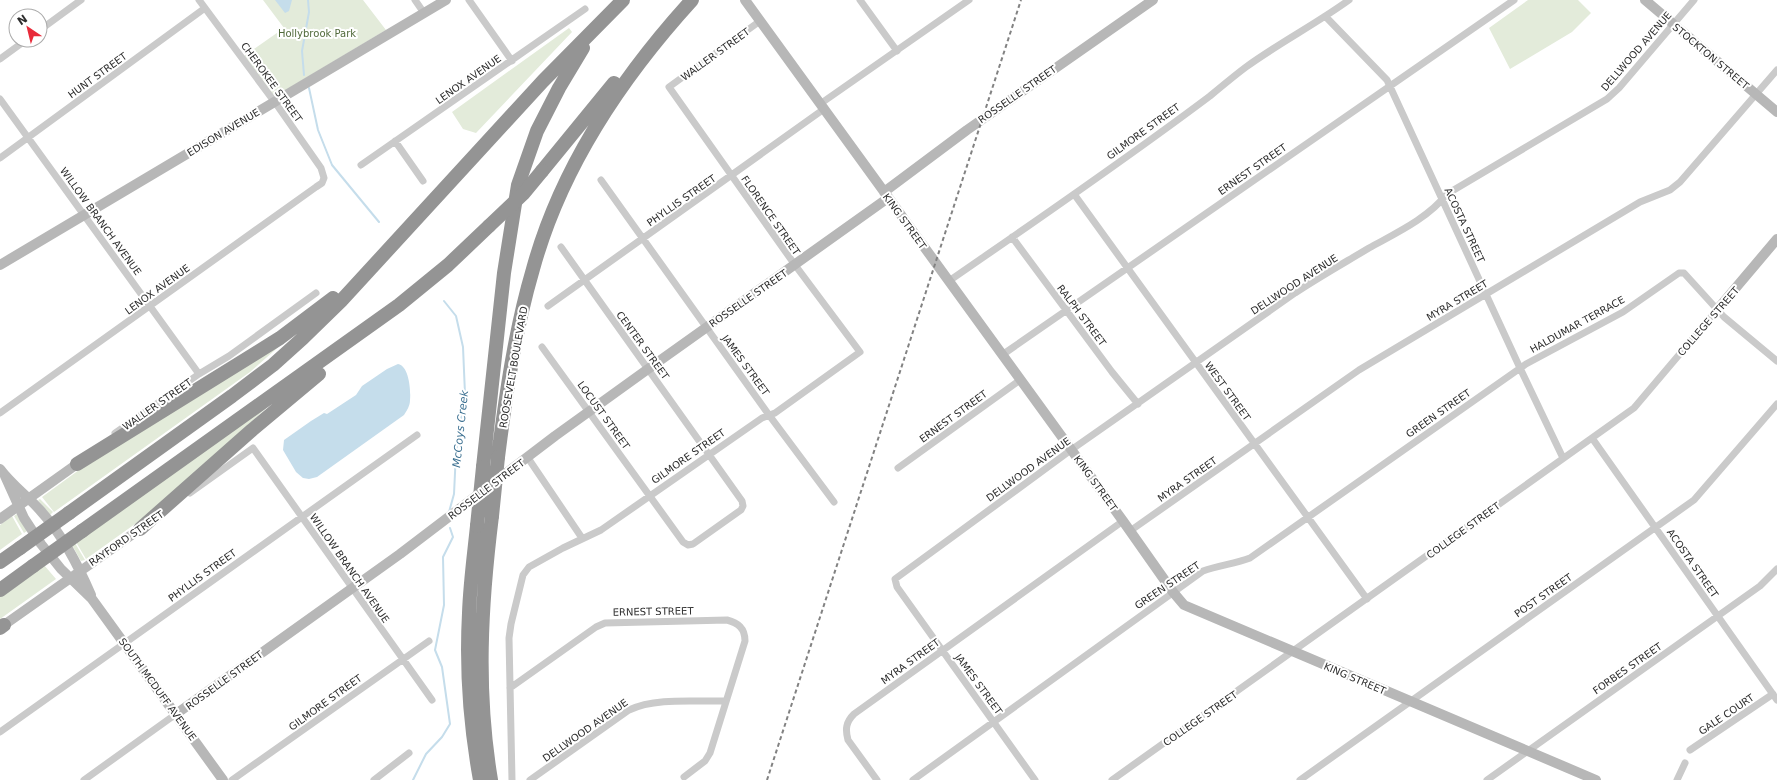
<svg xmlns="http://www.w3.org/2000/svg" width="1777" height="780" viewBox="0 0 1777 780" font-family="'DejaVu Sans',sans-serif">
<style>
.green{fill:#e3ebda}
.water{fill:#c5ddeb}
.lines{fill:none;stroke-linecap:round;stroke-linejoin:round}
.stream{stroke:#c5ddeb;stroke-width:2}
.street{stroke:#cacaca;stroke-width:7}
.secondary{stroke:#b7b7b7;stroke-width:10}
.highway{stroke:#949494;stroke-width:14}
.rail{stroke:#828282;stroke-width:2;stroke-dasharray:4 3;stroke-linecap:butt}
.highway-bridge{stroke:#949494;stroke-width:14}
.labels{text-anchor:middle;stroke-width:4;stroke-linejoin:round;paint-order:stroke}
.park-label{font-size:10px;fill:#50693a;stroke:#fff}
.street-label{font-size:10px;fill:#2d2d2d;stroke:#fff}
.water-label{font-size:11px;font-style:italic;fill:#3a6f90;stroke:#fff}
</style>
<rect width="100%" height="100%" fill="#fff"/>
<path class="green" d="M263 0H363L386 30 274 97 244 56 284 28Z
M1528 0H1578L1591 13 1572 32 1510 69 1489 28Z
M569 28 572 32 476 133 463 129 452 112Z
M299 329 250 372 54 512 42 497 105 451Z
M281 395 149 514 86 559 76 542Z
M40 499 53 512 50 515 38 500Z
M17 514 27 531 24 533 14 516Z
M12 516 22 534 0 550V525Z
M75 543 85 560 81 561 72 545Z
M44 565 56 579 0 619V596Z"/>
<path class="water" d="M275 0H292L289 11 285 13Z
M398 364C409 366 411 390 410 400 410 406 407 410 404 415L317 477 309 479 303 478 296 472 283 450 284 440 311 421 324 413 327 414 356 395 362 386 387 369Z"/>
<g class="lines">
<path class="stream" d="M304 75 302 51 309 12 308 0
M309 88 318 130 332 165 379 222
M444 301 456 316 463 347 465 394 456 452 454 494 449 512
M413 780 426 754 442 737 450 724 442 667 435 650 444 605 443 557 453 537 450 528"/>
<path class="street" d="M415 0 424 13
M469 0 512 61
M860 0 897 51
M1326 17 1387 80 1520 368 1563 458
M40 30 81 0
M0 59 26 40
M0 99 199 374
M820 104 969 0
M395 141 423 181
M0 158 205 8
M361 165 585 9
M601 180 769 415 834 502
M1074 194 1367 599
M1012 237 1112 372 1138 404
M949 281C1037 220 1125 160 1210 96 1222 86 1234 76 1246 67 1279 43 1316 24 1349 0
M548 306 824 109
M542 347 683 542 688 545 693 544 741 510 743 506 742 501 561 247
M1002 355 1514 0
M0 413 316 187 322 183 324 178 321 168 279 108 199 0
M115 433 199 374 229 356 316 293
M1592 438 1777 700
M528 458 582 538
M898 468 1020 380
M190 493 253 448 432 700
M1130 531 1359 370 1640 202 1670 190 1680 182 1777 70
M510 688 596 627 605 623 727 620C738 623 745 628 745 641L710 753 705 761 684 777
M0 732 417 435
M1690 750 1773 694
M84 780 176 714
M232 780 429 641
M374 780 409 753
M512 780 509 638 511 624 523 575 529 567 563 548 601 530 762 418 775 413 860 352 795 265 669 87 760 21
M530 780 629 710C656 697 696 702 726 701
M877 780 848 740C845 729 846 722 854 714L1123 521
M913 780 1203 571C1219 565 1235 564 1250 558L1526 364 1623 312 1679 273H1684L1724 317 1777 361
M1035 780 897 587 895 579 1071 450 1295 293C1319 277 1344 263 1369 248 1396 233 1427 219 1447 194L1607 99 1619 88 1694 0
M1112 780 1634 408 1717 310
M1300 780 1694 500 1777 404
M1487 780 1760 586 1777 569
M1677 780 1685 763"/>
<path class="secondary" d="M745 0 1123 521 1173 592 1184 605 1596 780
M1645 0 1777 112
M884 192 967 130 1153 0
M0 265 446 0
M1717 310 1777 239
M0 469C11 484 26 495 39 509 62 534 77 563 91 595
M5 476 24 518 41 544 61 569 92 599 223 780
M0 519 77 464
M4 625 140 529
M176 714 400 554 555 436 648 369 888 198"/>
<path class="highway" d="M542 171 614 83
M498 457C506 394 515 330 533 269 561 167 621 78 692 0
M77 464 280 338 333 298
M483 467 504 273 518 185 537 131 559 88 583 48
M69 513 232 396 273 365 303 338 341 301 543 81 623 0
M477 526C474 555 470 584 469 613 466 669 470 725 480 780
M140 529 252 430 319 374
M82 531 399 305 448 265 489 226
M0 562 20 548
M0 590 33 566
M0 628 4 625
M491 780C476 690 481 605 492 516"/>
<path class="rail" d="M767 780 1021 0"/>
<path class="highway-bridge" d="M489 226 523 194 542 171
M492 516 498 457
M477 526 483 467
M20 548 69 513
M33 566 82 531"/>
</g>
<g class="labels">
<g class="park-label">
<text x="317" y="37">Hollybrook Park</text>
</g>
<g class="street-label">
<text transform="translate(1636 51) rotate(-49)" y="4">DELLWOOD AVENUE</text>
<text transform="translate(715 54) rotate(-36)" y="4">WALLER STREET</text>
<text transform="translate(1711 56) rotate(40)" y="4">STOCKTON STREET</text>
<text transform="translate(97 75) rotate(-36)" y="4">HUNT STREET</text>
<text transform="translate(468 79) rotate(-35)" y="4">LENOX AVENUE</text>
<text transform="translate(272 82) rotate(54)" y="4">CHEROKEE STREET</text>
<text transform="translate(1017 94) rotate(-35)" y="4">ROSSELLE STREET</text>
<text transform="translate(1143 131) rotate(-36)" y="4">GILMORE STREET</text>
<text transform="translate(223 132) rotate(-31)" y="4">EDISON AVENUE</text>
<text transform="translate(1252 169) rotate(-35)" y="4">ERNEST STREET</text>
<text transform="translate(681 200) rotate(-35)" y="4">PHYLLIS STREET</text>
<text transform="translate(771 215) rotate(55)" y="4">FLORENCE STREET</text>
<text transform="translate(101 221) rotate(54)" y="4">WILLOW BRANCH AVENUE</text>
<text transform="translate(905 221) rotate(54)" y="4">KING STREET</text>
<text transform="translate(1465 225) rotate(65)" y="4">ACOSTA STREET</text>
<text transform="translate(1294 284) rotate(-33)" y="4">DELLWOOD AVENUE</text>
<text transform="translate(157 289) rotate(-36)" y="4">LENOX AVENUE</text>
<text transform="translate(748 298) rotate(-35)" y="4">ROSSELLE STREET</text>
<text transform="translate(1457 300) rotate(-31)" y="4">MYRA STREET</text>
<text transform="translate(1082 315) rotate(53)" y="4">RALPH STREET</text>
<text transform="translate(1708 321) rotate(-49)" y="4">COLLEGE STREET</text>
<text transform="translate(1577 324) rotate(-29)" y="4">HALDUMAR TERRACE</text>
<text transform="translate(643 345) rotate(54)" y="4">CENTER STREET</text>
<text transform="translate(746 365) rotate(54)" y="4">JAMES STREET</text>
<text transform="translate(513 367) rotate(-80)" y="4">ROOSEVELT BOULEVARD</text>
<text transform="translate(1228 391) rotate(54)" y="4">WEST STREET</text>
<text transform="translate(157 404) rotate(-35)" y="4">WALLER STREET</text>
<text transform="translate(1438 413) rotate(-35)" y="4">GREEN STREET</text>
<text transform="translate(604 415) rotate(54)" y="4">LOCUST STREET</text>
<text transform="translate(953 416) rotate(-36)" y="4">ERNEST STREET</text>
<text transform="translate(688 456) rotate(-35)" y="4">GILMORE STREET</text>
<text transform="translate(1028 469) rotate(-36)" y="4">DELLWOOD AVENUE</text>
<text transform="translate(1187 479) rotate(-35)" y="4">MYRA STREET</text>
<text transform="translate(1096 483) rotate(54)" y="4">KING STREET</text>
<text transform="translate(486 489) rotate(-37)" y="4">ROSSELLE STREET</text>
<text transform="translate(1463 530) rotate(-36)" y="4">COLLEGE STREET</text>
<text transform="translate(126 538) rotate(-35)" y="4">RAYFORD STREET</text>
<text transform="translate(1693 563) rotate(55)" y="4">ACOSTA STREET</text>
<text transform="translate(350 568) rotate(55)" y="4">WILLOW BRANCH AVENUE</text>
<text transform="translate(202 575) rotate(-36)" y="4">PHYLLIS STREET</text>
<text transform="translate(1167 585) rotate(-34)" y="4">GREEN STREET</text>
<text transform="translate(1543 595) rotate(-35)" y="4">POST STREET</text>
<text transform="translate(653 611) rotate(-1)" y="4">ERNEST STREET</text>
<text transform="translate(910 661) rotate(-36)" y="4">MYRA STREET</text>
<text transform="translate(1627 668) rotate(-35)" y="4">FORBES STREET</text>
<text transform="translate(1355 678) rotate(23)" y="4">KING STREET</text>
<text transform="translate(224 680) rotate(-36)" y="4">ROSSELLE STREET</text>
<text transform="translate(979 684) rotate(54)" y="4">JAMES STREET</text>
<text transform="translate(158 689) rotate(54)" y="4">SOUTH MCDUFF AVENUE</text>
<text transform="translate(325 702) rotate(-36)" y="4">GILMORE STREET</text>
<text transform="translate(1726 714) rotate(-34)" y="4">GALE COURT</text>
<text transform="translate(1200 718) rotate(-35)" y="4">COLLEGE STREET</text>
<text transform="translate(585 730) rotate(-35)" y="4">DELLWOOD AVENUE</text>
</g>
<g class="water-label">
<text transform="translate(460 429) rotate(-84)" y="4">McCoys Creek</text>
</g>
</g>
<g transform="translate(28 28) rotate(325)"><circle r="19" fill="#ffffff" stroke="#ababab"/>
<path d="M0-3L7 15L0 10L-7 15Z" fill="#e82b3a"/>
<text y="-6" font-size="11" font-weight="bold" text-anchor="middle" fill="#2d2d2d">N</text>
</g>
</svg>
